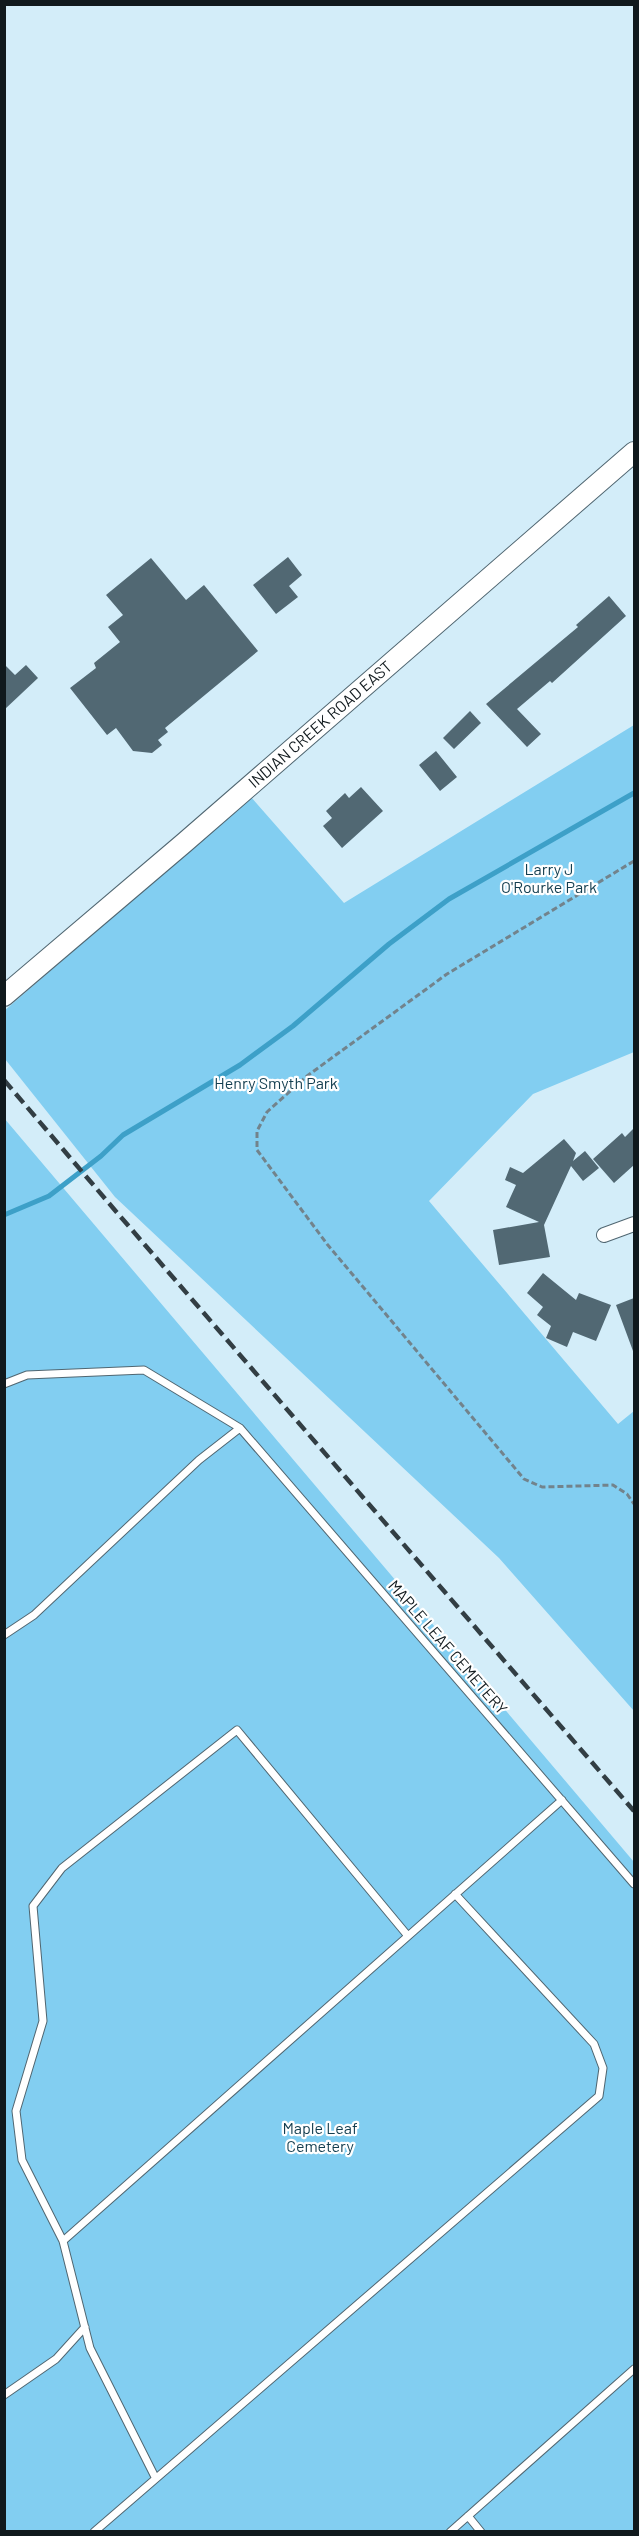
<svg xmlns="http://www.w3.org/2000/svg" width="639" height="2536" viewBox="0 0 639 2536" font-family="Barlow,sans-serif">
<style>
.green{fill:#82cef1}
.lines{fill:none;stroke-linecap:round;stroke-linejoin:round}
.stream{stroke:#3da0c8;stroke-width:5}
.building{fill:#516873}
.service-casing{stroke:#506671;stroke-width:9}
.minor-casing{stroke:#506671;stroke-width:16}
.secondary-casing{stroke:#506671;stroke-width:22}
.path{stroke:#72838c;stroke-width:3;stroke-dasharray:6 3;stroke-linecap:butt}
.service{stroke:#fff;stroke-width:7}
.minor{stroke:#fff;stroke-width:14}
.secondary{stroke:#fff;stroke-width:20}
.rail{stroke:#323e44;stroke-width:4.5;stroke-dasharray:12 6;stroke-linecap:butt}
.labels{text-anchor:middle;stroke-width:4.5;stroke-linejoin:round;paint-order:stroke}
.street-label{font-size:16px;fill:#10191d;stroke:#fff}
.park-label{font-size:16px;fill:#123d4f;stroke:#fff}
</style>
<rect width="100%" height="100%" fill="#d3edf9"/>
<path class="green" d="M634 725V1052L533 1094 429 1201 618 1424 634 1411V1711L499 1558 115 1197 5 1059 4 1011 251 797 344 903Z
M4 1118 634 1862V2531H5Z"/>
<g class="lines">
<path class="stream" d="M4 1215 49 1196 101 1156 123 1135 240 1065 293 1026 389 944 449 899 634 793"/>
</g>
<path class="building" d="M288 557 302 575 289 586 298 597 276 614 253 585Z
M151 558 186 600 204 585 258 651 165 728 168 732 158 740 162 745 152 753 133 751 116 728 107 735 70 688 96 668 94 663 120 642 108 627 123 615 106 595Z
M609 596 626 616 552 683 550 681 517 709 541 734 527 747 486 704 578 627 576 625Z
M4 664 15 675 26 665 38 678 4 710Z
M470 711 481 723 454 749 443 738Z
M436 751 457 777 440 791 419 765Z
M361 787 383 811 342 848 323 826 332 818 326 811 345 793 349 798Z
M634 1128V1165L614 1183 593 1159 622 1133 625 1137Z
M564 1139 576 1153 573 1161 585 1151 599 1168 583 1181 571 1166 544 1225 550 1257 499 1265 493 1230 539 1222 506 1207 516 1185 505 1180 510 1167 523 1173Z
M543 1273 576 1300 579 1293 611 1305 596 1341 573 1332 567 1347 546 1338 551 1326 537 1315 543 1307 527 1293Z
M634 1298V1350L633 1351 616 1305Z"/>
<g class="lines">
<g class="service-casing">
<path id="service" d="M4 1384 27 1375 144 1370 240 1428 634 1884
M4 1635 34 1615 199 1460 240 1428
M63 2241 562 1800
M4 2395 56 2359 85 2327
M155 2477 90 2348 63 2241 22 2160 16 2111 43 2021 33 1906 62 1868 237 1730 408 1936
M468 2516 481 2532
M94 2532 599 2096 603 2068 594 2044 455 1894
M450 2532 634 2369"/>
</g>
<g class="minor-casing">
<path id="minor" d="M604 1235 634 1224"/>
</g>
<g class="secondary-casing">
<path id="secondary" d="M4 996 184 843 634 452"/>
</g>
<path class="path" d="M634 861 447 974 307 1076 267 1112 257 1131V1150L327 1244 524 1479 542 1487 613 1485 627 1494 634 1504"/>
<use href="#service" class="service"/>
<use href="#minor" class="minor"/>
<use href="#secondary" class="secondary"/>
<path class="rail" d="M4 1080 107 1201 634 1811"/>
</g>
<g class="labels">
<g class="street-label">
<text transform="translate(320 724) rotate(-41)" y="6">INDIAN CREEK ROAD EAST</text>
<text transform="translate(448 1647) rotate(49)" y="6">MAPLE LEAF CEMETERY</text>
</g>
<g class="park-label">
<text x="549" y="875">Larry J<tspan x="549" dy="18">O'Rourke Park</tspan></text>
<text x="276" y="1089">Henry Smyth Park</text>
<text x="320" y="2134">Maple Leaf<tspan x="320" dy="18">Cemetery</tspan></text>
</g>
</g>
<rect width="639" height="2536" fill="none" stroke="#10191d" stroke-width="12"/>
</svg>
